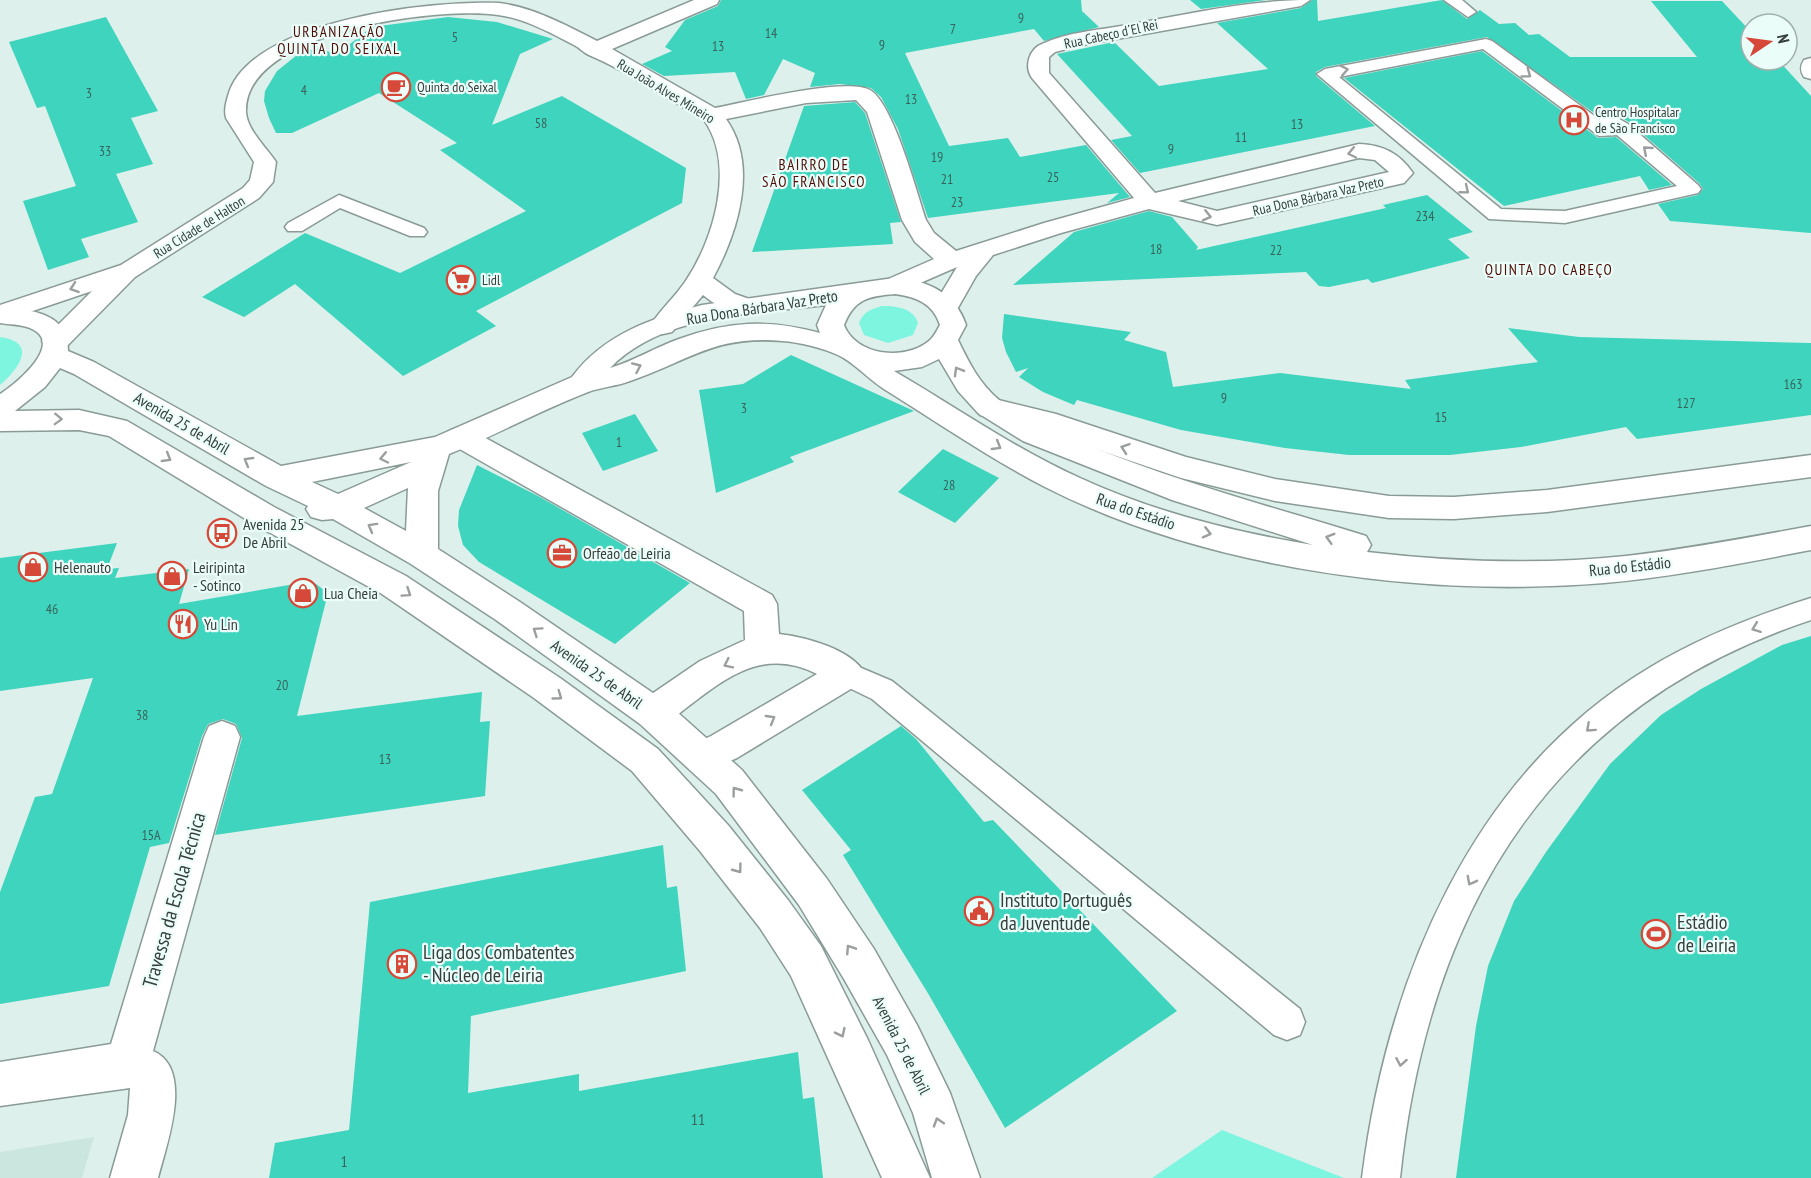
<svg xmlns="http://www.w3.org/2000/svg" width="1811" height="1178" viewBox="0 0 1811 1178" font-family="'PT Sans Narrow',sans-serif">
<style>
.built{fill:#cae6df}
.green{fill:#7ef5df}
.building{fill:#3fd4bd}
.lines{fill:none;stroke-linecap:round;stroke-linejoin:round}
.lane-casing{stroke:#8a9b97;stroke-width:3}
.street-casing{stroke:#8a9b97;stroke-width:3}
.secondary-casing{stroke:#8a9b97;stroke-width:3}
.lane{fill:#fff;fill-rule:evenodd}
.street{fill:#fff;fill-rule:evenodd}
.secondary{fill:#fff;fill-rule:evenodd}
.oneway{stroke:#9b9e9e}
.labels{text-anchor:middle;stroke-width:4.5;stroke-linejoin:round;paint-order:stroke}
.number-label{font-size:14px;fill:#39645d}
.far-street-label{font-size:14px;fill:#373e3d;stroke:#ebfdf9}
.far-poi-label{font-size:14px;fill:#373e3d;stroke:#ebfdf9;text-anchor:start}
.far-neighbourhood-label{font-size:15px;letter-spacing:1.5px;fill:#500c06;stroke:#ebfdf9}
.street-label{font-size:16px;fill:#373e3d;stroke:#ebfdf9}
.poi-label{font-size:16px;fill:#373e3d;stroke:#ebfdf9;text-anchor:start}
.near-number-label{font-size:16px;fill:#39645d}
.near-street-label{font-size:20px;fill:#373e3d;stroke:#ebfdf9}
.near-poi-label{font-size:20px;fill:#373e3d;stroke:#ebfdf9;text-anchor:start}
</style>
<rect width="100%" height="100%" fill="#ddf0ec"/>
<path class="built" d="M94 1137 82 1178H0V1152Z"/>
<path class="green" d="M882 306C897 306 913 308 918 323L913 335 888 343 864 335 859 323C863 312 871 309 882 306Z
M0 337C39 342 18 370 0 385Z
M1222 1130 1344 1178H1152Z"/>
<path class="building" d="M721 0H1081L1082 11 1099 27 1044 41 1034 29 905 53 949 146 1008 138 1020 157 1086 145 1130 197 1107 203 1119 193 928 218 898 129 881 97 871 88 840 84 810 87 815 73 783 59 764 95 746 99 735 72 664 76 642 64 672 51 665 47 685 20 718 6Z
M1190 0H1266L1201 9Z
M1312 0H1317L1318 21 1442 0 1467 19 1480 10 1499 24 1515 23 1529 35 1539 34 1570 57H1697L1651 1H1722L1751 32V60H1778L1811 96V233L1670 221 1658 204 1698 195 1703 189 1699 183 1629 122 1608 110 1601 111 1597 115 1487 37 1325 67 1316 72V76L1375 126 1140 173 1111 140 1132 136 1057 54 1114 42 1159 86 1268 69 1217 23 1301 8Z
M106 17 158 111 131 118 153 164 116 174 138 222 81 239 89 257 48 270 23 201 76 186 45 106 37 108 9 42Z
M448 17 497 22 553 39 520 54 492 125 562 96 686 168 682 203 476 311 496 326 403 376 295 284 244 317 202 297 305 233 400 273 526 211 440 150 457 143 379 93 292 133H276L269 118 264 101 265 91 277 71 297 55 316 48 337 54 372 27Z
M1482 51 1598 138 1616 137 1672 185 1649 190 1640 176 1504 206 1344 78Z
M855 102 865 113 901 222 890 223 893 244 752 252 804 106Z
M1427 195 1473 232 1448 239 1470 258 1372 283 1368 279 1329 287 1319 286 1306 272 1013 285 1074 232 1149 211 1172 217 1198 247 1196 250 1386 208 1383 205Z
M1004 314 1131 332 1124 340 1166 352 1173 387 1280 373 1411 389 1405 380 1538 362 1508 328 1579 337 1811 343V415L1637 439 1626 427 1521 447 1450 455H1349L1285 448 1181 430 1077 400 1074 405 1043 392 1019 377 1028 368 1016 372 1006 352 1002 338Z
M791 355 914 411 790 457 794 462 716 493 699 390 743 384Z
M635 414 658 451 603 471 582 433Z
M943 449 999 478 955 523 898 492Z
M477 465 540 497 690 583 615 644 479 562 463 545 458 526 459 510Z
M117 543 107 569 119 568 115 578 189 569 179 604 312 581 328 593 297 716 482 692 480 722 490 721 485 796 215 835 242 738 236 724 223 719 208 724 202 736 169 843 150 847 109 986 0 1004V892L35 797 52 794 93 678 0 691V558Z
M1811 636V1178H1456L1476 1026 1488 966 1514 901 1546 852 1610 764 1661 715 1701 689 1782 645Z
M901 726 916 739 984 822 993 820 1177 1011 1005 1128 929 995 843 855 851 850 802 790Z
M663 845 667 888 677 886 686 971 471 1016 468 1093 579 1074V1091L798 1052 803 1099 814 1097 823 1178H269L275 1143 349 1130 370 902Z"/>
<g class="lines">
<g class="lane-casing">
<path id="lane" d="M1444 0H1462L1476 12 1468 17Z
M1486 39 1492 41 1600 120 1598 117 1601 113 1607 112 1628 124 1698 185 1701 189 1698 193 1565 223 1489 219 1317 74 1325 69ZM1483 49 1599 136 1617 135 1677 186 1565 211 1501 209 1339 77Z
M339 195 424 228 427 232 424 236H410L340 208 302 231H288L285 227 288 223Z
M1811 598V620C1548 707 1428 912 1400 1178H1362C1387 979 1471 775 1649 668 1700 637 1754 616 1811 598Z
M847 662 892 681 1300 1009 1305 1022 1300 1035 1287 1040 1274 1035 872 699 837 682 833 674 837 666Z"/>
</g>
<g class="street-casing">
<path id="street" d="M694 0H719L717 4 612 49 715 108C746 102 845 77 870 90 893 103 917 193 926 220L934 233 956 251 1044 223 1134 198 1032 78C1024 67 1029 49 1042 44 1067 32 1100 30 1127 25 1188 14 1249 0 1310 0L1301 6 1083 45 1055 52 1049 57V73L1155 193 1359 144C1383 145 1399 153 1413 173L1404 183 1217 225 1149 209 1061 233 993 255 976 276 955 313 946 315 937 313 933 307 957 267 895 294 886 292 882 286 886 280 934 259 915 242 902 220 867 112 856 100 806 103 726 119C759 165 738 232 713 278L735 294 755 301 759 307 755 313C736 318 717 306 703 295L672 332 663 334 654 332 650 326C660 310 674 298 685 282 714 240 736 165 704 120 666 98 629 72 589 55 584 53 580 48 574 45 551 33 524 18 498 15 440 6 243 31 246 112 247 130 267 148 276 162L273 182 259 198 135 277 66 347 56 350 46 347 42 341 92 291 0 322V305L121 265 243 188 250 180 254 162 226 118C224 110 226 103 228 96 248 20 433 0 499 3 533 7 568 26 597 41ZM1359 158 1375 160 1389 172 1217 211 1178 201Z
M1811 58V79L1804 77C1800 71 1800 66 1804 60Z
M990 398 1056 414 1186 457 1275 479 1389 496 1454 497 1547 490 1811 455V477L1547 512 1454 519 1389 518 1275 501 1181 478 1040 430 980 415 976 408 980 401Z
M461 427 471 430 772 595 777 604 779 634C805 637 852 649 865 674L859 684 737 758 702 773 689 768 684 757 689 746 711 736 817 674C762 646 724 679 681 712 673 718 664 728 653 728 650 728 644 725 640 724L635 713 640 702 700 661 745 640 744 611 451 444 446 437 451 430Z
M222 721 235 726 240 737 153 1051C195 1069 166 1146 158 1178H110L128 1115 130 1088 0 1106V1062L111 1044 204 737 209 726Z"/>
</g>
<g class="secondary-casing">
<path id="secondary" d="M887 279C921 276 955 291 966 325L958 340C969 363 979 383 999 400 1027 423 1063 435 1097 449 1185 484 1276 508 1366 536L1371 545 1367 552C1453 562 1540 565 1626 556 1688 549 1750 537 1811 526V550C1742 563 1673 577 1604 583 1425 598 1206 569 1045 487 989 458 937 422 884 389 868 379 855 363 838 355 823 348 799 342 782 341 714 335 689 361 630 381 617 386 602 387 588 392 541 410 496 435 449 454L438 491V549L520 602 666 702 742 770 827 879 874 949 917 1025 950 1093 980 1178H932L913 1113 887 1055 844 979 799 905 716 794 640 724 496 620 411 564 333 519 322 520 311 517 306 509 308 506 266 486 74 374 60 368 45 387 15 411 79 410 127 421 274 507 406 576 560 678 658 749 728 825 788 900 821 946 868 1040 930 1178H882L791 976 760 928 700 851 632 771 534 698 382 594 252 523 109 436 79 430 0 431V394C13 386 59 349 37 332 27 324 12 325 0 323V307C30 310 69 312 68 351L94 362 281 466 435 437 572 377C604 334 652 318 702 305ZM895 294C916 297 933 303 940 325 937 330 934 337 929 341 905 361 856 356 844 325 854 299 869 296 895 294ZM826 305 817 325 820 333C768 319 729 321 679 339 656 347 634 361 610 368 664 313 755 314 826 305ZM939 359 958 391 978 413 1023 441 1172 500 1313 545C1233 532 1154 512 1080 478 1015 449 956 407 894 371L922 367ZM411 462 338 494 312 482ZM408 488 406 531 364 508Z"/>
</g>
<use href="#lane" class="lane"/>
<use href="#street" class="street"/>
<use href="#secondary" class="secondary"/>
</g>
<defs><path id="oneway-chevron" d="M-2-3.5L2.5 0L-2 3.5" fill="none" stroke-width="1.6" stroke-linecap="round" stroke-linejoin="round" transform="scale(1.5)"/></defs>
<g class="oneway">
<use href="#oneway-chevron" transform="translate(1344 70) rotate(-11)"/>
<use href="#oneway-chevron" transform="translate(1527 74) rotate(36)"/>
<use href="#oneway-chevron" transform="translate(1647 150) rotate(-139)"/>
<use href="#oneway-chevron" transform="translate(1352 153) rotate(168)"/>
<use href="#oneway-chevron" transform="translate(1465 190) rotate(39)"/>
<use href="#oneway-chevron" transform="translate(1207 216) rotate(13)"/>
<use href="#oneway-chevron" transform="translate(74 288) rotate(161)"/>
<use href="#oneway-chevron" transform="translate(637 367) rotate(-24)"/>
<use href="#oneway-chevron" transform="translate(958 371) rotate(-120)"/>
<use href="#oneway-chevron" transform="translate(58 419) rotate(2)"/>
<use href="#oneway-chevron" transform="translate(997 446) rotate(31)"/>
<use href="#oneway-chevron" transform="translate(1125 448) rotate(-161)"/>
<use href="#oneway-chevron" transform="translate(167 458) rotate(31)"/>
<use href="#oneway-chevron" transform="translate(384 458) rotate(168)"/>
<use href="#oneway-chevron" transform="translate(248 461) rotate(-150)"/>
<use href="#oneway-chevron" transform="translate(372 527) rotate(-151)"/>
<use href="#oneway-chevron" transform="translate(1207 533) rotate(14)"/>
<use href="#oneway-chevron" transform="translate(1330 538) rotate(-164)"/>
<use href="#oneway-chevron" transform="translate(407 593) rotate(34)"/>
<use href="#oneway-chevron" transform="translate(1756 628) rotate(159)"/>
<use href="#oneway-chevron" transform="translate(537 631) rotate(-145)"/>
<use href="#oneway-chevron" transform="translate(728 664) rotate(154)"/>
<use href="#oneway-chevron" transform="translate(558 696) rotate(36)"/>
<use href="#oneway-chevron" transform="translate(771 719) rotate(-30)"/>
<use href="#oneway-chevron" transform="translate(1590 728) rotate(138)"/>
<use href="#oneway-chevron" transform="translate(736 791) rotate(-127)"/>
<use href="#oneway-chevron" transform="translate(738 869) rotate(53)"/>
<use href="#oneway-chevron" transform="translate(1471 881) rotate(118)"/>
<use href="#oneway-chevron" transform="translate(850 949) rotate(-123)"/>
<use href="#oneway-chevron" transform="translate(841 1033) rotate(64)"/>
<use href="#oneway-chevron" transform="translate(1401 1062) rotate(100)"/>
<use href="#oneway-chevron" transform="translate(938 1122) rotate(-108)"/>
</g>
<defs>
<g id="cafe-ring" transform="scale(1.5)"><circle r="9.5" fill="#ebfdf9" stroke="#d64939" stroke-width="1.5"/><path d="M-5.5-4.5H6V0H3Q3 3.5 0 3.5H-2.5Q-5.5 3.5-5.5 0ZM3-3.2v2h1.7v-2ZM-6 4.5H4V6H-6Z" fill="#d64939"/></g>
<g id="hospital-ring" transform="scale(1.5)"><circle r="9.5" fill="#ebfdf9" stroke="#d64939" stroke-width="1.5"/><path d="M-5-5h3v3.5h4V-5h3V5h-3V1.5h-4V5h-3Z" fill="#d64939"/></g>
<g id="supermarket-ring" transform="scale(1.5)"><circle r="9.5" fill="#ebfdf9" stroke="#d64939" stroke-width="1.5"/><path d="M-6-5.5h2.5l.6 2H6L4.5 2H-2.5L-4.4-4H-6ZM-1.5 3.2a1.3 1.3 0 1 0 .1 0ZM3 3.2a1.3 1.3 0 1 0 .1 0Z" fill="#d64939"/></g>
<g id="bus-ring" transform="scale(1.5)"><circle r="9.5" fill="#ebfdf9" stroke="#d64939" stroke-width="1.5"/><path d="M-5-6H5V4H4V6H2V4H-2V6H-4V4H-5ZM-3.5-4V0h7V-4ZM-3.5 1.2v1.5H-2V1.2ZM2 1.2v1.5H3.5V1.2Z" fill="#d64939"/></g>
<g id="office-ring" transform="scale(1.5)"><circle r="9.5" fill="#ebfdf9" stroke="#d64939" stroke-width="1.5"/><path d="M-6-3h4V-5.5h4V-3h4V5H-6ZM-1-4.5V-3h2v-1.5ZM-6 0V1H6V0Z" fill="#d64939"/></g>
<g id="shop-ring" transform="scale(1.5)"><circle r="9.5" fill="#ebfdf9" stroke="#d64939" stroke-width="1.5"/><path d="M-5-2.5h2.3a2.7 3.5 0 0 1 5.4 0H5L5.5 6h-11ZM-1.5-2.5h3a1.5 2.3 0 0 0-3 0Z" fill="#d64939"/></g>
<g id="restaurant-ring" transform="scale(1.5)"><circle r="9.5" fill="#ebfdf9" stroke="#d64939" stroke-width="1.5"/><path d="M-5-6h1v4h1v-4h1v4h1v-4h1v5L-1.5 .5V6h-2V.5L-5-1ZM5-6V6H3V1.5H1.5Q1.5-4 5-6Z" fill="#d64939"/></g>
<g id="civic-ring" transform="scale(1.5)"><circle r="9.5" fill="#ebfdf9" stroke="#d64939" stroke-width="1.5"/><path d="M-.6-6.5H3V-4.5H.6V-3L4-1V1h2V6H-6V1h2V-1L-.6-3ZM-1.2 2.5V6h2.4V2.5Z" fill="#d64939"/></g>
<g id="stadium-ring" transform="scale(1.5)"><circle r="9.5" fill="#ebfdf9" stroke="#d64939" stroke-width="1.5"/><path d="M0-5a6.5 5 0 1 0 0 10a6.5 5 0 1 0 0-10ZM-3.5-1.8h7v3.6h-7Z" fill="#d64939"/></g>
<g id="building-ring" transform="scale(1.5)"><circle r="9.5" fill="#ebfdf9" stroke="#d64939" stroke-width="1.5"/><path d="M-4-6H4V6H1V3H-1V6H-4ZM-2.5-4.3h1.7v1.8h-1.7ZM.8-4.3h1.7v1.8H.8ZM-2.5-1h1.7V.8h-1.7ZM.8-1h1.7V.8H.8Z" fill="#d64939"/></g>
</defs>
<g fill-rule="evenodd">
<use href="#cafe-ring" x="396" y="87"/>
<use href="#hospital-ring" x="1574" y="120"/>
<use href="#supermarket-ring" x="461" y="280"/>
<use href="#bus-ring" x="222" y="533"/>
<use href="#office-ring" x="562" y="553"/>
<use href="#shop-ring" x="33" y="567"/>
<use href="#shop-ring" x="172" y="576"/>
<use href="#shop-ring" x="303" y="593"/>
<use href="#restaurant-ring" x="183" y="624"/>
<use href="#civic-ring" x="979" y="911"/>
<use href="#stadium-ring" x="1656" y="934"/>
<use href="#building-ring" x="402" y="964"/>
</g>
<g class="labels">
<g class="number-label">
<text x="1021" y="23">9</text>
<text x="953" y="34">7</text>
<text x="771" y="38">14</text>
<text x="455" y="42">5</text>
<text x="882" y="50">9</text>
<text x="718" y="51">13</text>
<text x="304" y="95">4</text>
<text x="89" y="98">3</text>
<text x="911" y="104">13</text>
<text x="541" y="128">58</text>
<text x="1297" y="129">13</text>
<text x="1241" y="142">11</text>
<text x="1171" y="154">9</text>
<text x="105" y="156">33</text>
<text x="937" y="162">19</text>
<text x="1053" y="182">25</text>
<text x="947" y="184">21</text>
<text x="957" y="207">23</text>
<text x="1425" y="221">234</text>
<text x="1156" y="254">18</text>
<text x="1276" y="255">22</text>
<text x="1793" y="389">163</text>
<text x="1224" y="403">9</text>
<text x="1686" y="408">127</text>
<text x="744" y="413">3</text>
<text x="1441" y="422">15</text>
<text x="619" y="447">1</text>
<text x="949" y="490">28</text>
<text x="52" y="614">46</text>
<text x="282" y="690">20</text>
<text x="142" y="720">38</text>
<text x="385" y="764">13</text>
<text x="151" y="840">15A</text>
</g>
<g class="far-street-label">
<text transform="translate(1111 34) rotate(-12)" y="5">Rua Cabeço d´El Rei</text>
<text transform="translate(666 91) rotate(31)" y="5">Rua João Alves Mineiro</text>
<text transform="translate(1318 196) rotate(-13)" y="5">Rua Dona Bárbara Vaz Preto</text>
<text transform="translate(199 227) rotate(-32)" y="5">Rua Cidade de Halton</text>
</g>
<g class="far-poi-label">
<text x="417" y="92">Quinta do Seixal</text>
<text x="1595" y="117">Centro Hospitalar<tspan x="1595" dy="16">de São Francisco</tspan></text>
<text x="482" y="285">Lidl</text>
</g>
<g class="far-neighbourhood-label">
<text x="339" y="37">URBANIZAÇÃO<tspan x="339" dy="17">QUINTA DO SEIXAL</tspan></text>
<text x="814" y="170">BAIRRO DE<tspan x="814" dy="17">SÃO FRANCISCO</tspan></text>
<text x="1549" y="275">QUINTA DO CABEÇO</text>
</g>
<g class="street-label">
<text transform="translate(762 307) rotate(-9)" y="6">Rua Dona Bárbara Vaz Preto</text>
<text transform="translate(182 423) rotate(30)" y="6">Avenida 25 de Abril</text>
<text transform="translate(1136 511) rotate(19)" y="6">Rua do Estádio</text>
<text transform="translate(1630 566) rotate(-6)" y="6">Rua do Estádio</text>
<text transform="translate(597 674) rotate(35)" y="6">Avenida 25 de Abril</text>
<text transform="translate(902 1045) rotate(63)" y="6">Avenida 25 de Abril</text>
</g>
<g class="poi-label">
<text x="243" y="530">Avenida 25<tspan x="243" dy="18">De Abril</tspan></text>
<text x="583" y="559">Orfeão de Leiria</text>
<text x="54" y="573">Helenauto</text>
<text x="193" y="573">Leiripinta<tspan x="193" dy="18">- Sotinco</tspan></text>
<text x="324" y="599">Lua Cheia</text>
<text x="204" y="630">Yu Lin</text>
</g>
<g class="near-number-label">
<text x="698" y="1125">11</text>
<text x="344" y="1167">1</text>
</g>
<g class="near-street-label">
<text transform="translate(174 900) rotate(-74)" y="7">Travessa da Escola Técnica</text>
</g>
<g class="near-poi-label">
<text x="1000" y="907">Instituto Português<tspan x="1000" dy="23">da Juventude</tspan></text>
<text x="1677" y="929">Estádio<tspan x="1677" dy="23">de Leiria</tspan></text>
<text x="423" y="959">Liga dos Combatentes<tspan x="423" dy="23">- Núcleo de Leiria</tspan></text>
</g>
</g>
<g transform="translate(1769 42) rotate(77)"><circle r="28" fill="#ebfdf9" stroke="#a3b1ae" stroke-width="1.5"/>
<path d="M0-4.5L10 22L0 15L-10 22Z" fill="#d64939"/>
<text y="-9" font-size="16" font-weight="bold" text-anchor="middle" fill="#373e3d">N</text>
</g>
</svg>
